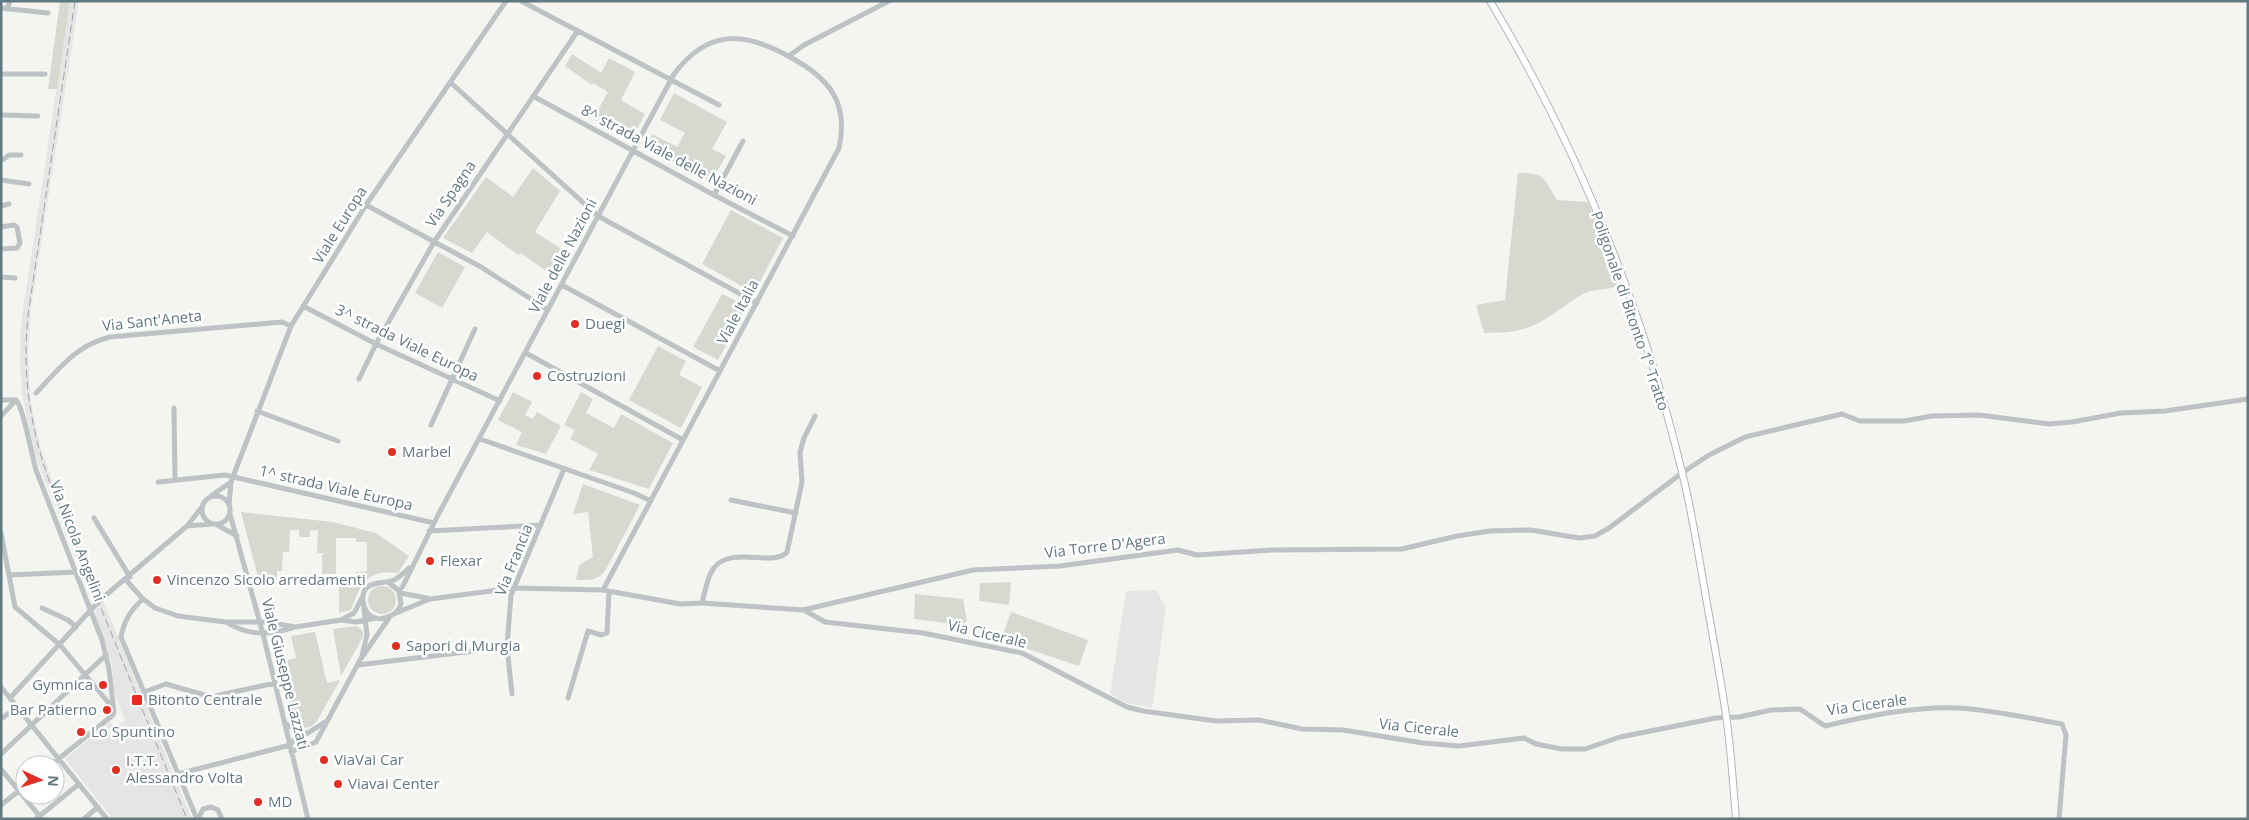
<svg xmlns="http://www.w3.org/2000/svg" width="2249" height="820" viewBox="0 0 2249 820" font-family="'Open Sans',sans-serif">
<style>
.built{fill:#e5e5e4}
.green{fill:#d5d9cf}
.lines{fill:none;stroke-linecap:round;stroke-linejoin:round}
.major-casing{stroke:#b0b6b8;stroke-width:8}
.minor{stroke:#bdc2c4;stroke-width:5}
.major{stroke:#fff;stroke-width:6}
.rail{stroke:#9ca5a8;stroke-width:1;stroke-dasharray:8 4;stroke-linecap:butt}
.poi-dot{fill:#e22d22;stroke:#fff;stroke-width:2}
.labels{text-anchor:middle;stroke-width:5;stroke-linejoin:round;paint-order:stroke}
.street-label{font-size:15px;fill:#637981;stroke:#fff}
.poi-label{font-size:15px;fill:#637981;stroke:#fff;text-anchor:start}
</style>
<rect width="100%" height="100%" fill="#f4f4f0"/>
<path class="built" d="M70 1H79L31 308 28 353 30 398 40 446 61 505 106 608 192 819H113L65 759 110 722 114 726 125 721 114 692 112 666 94 613 96 611 35 455 22 394 20 360 21 323Z
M1157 590 1160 598 1166 607 1152 708 1127 703 1110 694 1126 591Z"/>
<path class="green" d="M60 1H70L57 89H48Z
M572 54 601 73 609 58 635 72 621 100 645 114 632 139 593 119 608 92 593 83 592 85 565 66Z
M674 93 727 122 712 149 726 156 711 182 645 147 652 134 677 147 685 133 660 120Z
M533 168 560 191 535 232 569 254 557 279 521 253 518 255 487 232 472 253 443 238 486 177 513 197Z
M1518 173C1545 172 1544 179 1557 200L1588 202 1617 279V286C1606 291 1594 288 1583 294 1561 306 1542 327 1515 331 1505 333 1494 332 1484 333L1476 305 1505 300Z
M731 210 783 238 754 293 702 264Z
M438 252 465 267 442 308 415 293Z
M722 294 747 306 718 360 693 347Z
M658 346 686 361 679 375 702 387 681 428 629 400Z
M513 392 532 402 525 415 533 419 537 412 561 426 546 454 516 445 522 432 498 420Z
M581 392 593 399 586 413 614 428 621 414 673 443 649 489 589 470 598 454 570 439 575 430 564 425Z
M583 484 640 505 606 569C598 581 590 580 576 580L579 565 593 557 588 512 573 514Z
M241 512 333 522 376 533 409 556 398 573C367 568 360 585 351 610L339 613V585L347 581V576H356V572L367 571V542H356V538H336V574H322V555L324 553H317L318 530H310V537H299V530H290L289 552H283L282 571H277V578L258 577Z
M1011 582 1009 605 979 601 980 583Z
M368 600a14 14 0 1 1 28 0a14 14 0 1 1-28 0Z
M915 594 963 599 967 621 963 625 914 619Z
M1011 612 1088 640 1079 666 1001 640Z
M357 626 363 631V637L341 676 333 629Z
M315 632 327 683 340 680 317 721 312 726 304 728 294 721 279 662 296 658 291 636Z"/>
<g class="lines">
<g class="major-casing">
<path id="major" d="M1490 1C1578 147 1642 307 1682 472 1692 512 1698 552 1705 592 1712 633 1720 674 1726 715 1731 749 1733 784 1736 819"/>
</g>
<path class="minor" d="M521 1 719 105
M1 8 48 13
M7 9 10 1
M789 56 804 45 889 1
M1 74H45
M450 82 598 216 757 303
M533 96 714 195 793 236
M1 115 38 116
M1 161 9 155H21
M1 180 29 184
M714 195 743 141
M366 205 481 267 548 310
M1 206 9 204
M1 227 14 225 17 227 20 243 17 248 1 249
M1 277 15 278
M562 285 720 371
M303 306 376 344 500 401
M526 353 683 440
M359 379 376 344 434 242 577 32
M36 393C59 369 76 345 110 337L282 322 291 326
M1 400H16
M16 400C23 406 32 456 36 470L102 640 109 669 114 712 113 715 51 765
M174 408 175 480
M257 411 338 441
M1 416 16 400
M431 425 475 329
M480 439 634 493 651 501
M158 482 225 475 434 523
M202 510a14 14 0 1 1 28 0a14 14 0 1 1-28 0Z
M211 496 231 482
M731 500 796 513
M229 505 231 482 291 326 366 205 506 1
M230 514 263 634 308 819
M94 518 130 577
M217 525 237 536
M187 526 211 524
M429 531 541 525
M1 533 15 607 60 645 113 708
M9 575 77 572
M126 580 143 599 155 608 178 616 225 622H268L295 627 341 620 356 622 376 618
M388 582 399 591 401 604C394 623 365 625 363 601 361 579 382 585 394 580 400 577 405 572 409 568
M399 591 403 586 437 517 674 74C708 29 743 31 790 57 829 78 849 102 839 148L603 590
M400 593 427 598
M143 599C131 610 124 620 121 637L197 819
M702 603C705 592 707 578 713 569 731 544 773 568 787 552L802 482 800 452 804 438 815 416
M42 608 68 620 76 627
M804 610 825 622 923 633 1022 653 1127 707 1143 711 1216 721 1259 720 1302 729 1343 730 1423 743 1459 746 1524 738 1536 744 1562 749H1585L1620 737 1716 718 1739 717 1771 710 1800 709 1825 726C1868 716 1914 706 1959 708 1993 710 2028 718 2062 724L2066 735 2059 819
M396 613 430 599 514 588 603 590 680 604 702 603 803 610 973 570 1060 566 1178 550 1197 555 1273 550 1402 549 1457 536 1490 531 1531 530 1579 538 1595 536 1609 528 1682 473 1709 455 1745 437 1842 414 1860 421H1904L1932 416 1979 415 2049 424 2072 422 2121 413 2165 411 2248 399
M341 620 354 613 362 598
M226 622C248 636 268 635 292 628
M362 655 367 635 364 609
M358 665 507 647
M1 687 107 819
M144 692 166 684 211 697 275 683
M512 694 507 647 511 595 564 469
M10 698 99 601 187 526 202 507
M568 698 588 631 601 635 607 633 609 591
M1 719 17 707
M285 723 299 732 308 733 325 722
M291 752 316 742 360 660 389 618
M1 754 106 655
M1 769 42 819
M178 774 290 745 295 739 308 733
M1 805 25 786
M36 819 79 784
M84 819 98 807
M198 819 203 809 211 807 218 810 222 819"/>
<use href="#major" class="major"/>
<path class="rail" d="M75 1 28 315C22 373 30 429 50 483L187 819"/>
</g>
<g class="poi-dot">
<circle cx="575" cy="324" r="5"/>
<circle cx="537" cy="376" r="5"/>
<circle cx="392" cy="452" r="5"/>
<circle cx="430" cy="561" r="5"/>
<circle cx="157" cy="580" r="5"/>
<circle cx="396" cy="646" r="5"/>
<circle cx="103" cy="685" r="5"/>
<rect x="131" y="694" width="12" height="12" rx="2.5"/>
<circle cx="107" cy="710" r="5"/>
<circle cx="81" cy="732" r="5"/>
<circle cx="324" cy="760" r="5"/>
<circle cx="116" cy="770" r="5"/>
<circle cx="338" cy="784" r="5"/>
<circle cx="258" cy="802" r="5"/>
</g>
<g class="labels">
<g class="street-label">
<text transform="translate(669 155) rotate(28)" y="5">8^ strada Viale delle Nazioni</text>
<text transform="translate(451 194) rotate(-56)" y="5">Via Spagna</text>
<text transform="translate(340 225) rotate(-58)" y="5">Viale Europa</text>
<text transform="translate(563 256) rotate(-62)" y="5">Viale delle Nazioni</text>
<text transform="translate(1630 311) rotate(71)" y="5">Poligonale di Bitonto 1° Tratto</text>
<text transform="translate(738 312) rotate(-62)" y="5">Viale Italia</text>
<text transform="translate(152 321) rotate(-6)" y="5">Via Sant'Aneta</text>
<text transform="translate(407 343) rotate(26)" y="5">3^ strada Viale Europa</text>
<text transform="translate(336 488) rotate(13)" y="5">1^ strada Viale Europa</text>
<text transform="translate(77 541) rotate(69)" y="5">Via Nicola Angelini</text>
<text transform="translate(1105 546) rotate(-7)" y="5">Via Torre D'Agera</text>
<text transform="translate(514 560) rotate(-68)" y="5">Via Francia</text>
<text transform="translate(987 634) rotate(13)" y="5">Via Cicerale</text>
<text transform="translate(285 674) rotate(76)" y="5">Viale Giuseppe Lazzati</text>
<text transform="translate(1867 705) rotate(-8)" y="5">Via Cicerale</text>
<text transform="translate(1419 728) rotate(6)" y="5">Via Cicerale</text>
</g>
<g class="poi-label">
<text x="585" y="329">Duegi</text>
<text x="547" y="381">Costruzioni</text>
<text x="402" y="457">Marbel</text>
<text x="440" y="566">Flexar</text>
<text x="167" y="585">Vincenzo Sicolo arredamenti</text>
<text x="406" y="651">Sapori di Murgia</text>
<text x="93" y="690" text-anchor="end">Gymnica</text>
<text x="148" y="705">Bitonto Centrale</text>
<text x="97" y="715" text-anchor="end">Bar Patierno</text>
<text x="91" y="737">Lo Spuntino</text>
<text x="334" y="765">ViaVai Car</text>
<text x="126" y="766">I.T.T.<tspan x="126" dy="17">Alessandro Volta</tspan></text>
<text x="348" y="789">Viavai Center</text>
<text x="268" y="807">MD</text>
</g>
</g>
<rect width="2249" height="820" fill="none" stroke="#637981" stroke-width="5"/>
<g transform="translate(40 780) rotate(94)"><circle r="24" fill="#ffffff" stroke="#c1c9cd"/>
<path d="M0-4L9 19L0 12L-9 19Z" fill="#e22d22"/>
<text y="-8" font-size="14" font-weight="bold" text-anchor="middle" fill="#637981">N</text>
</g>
</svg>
